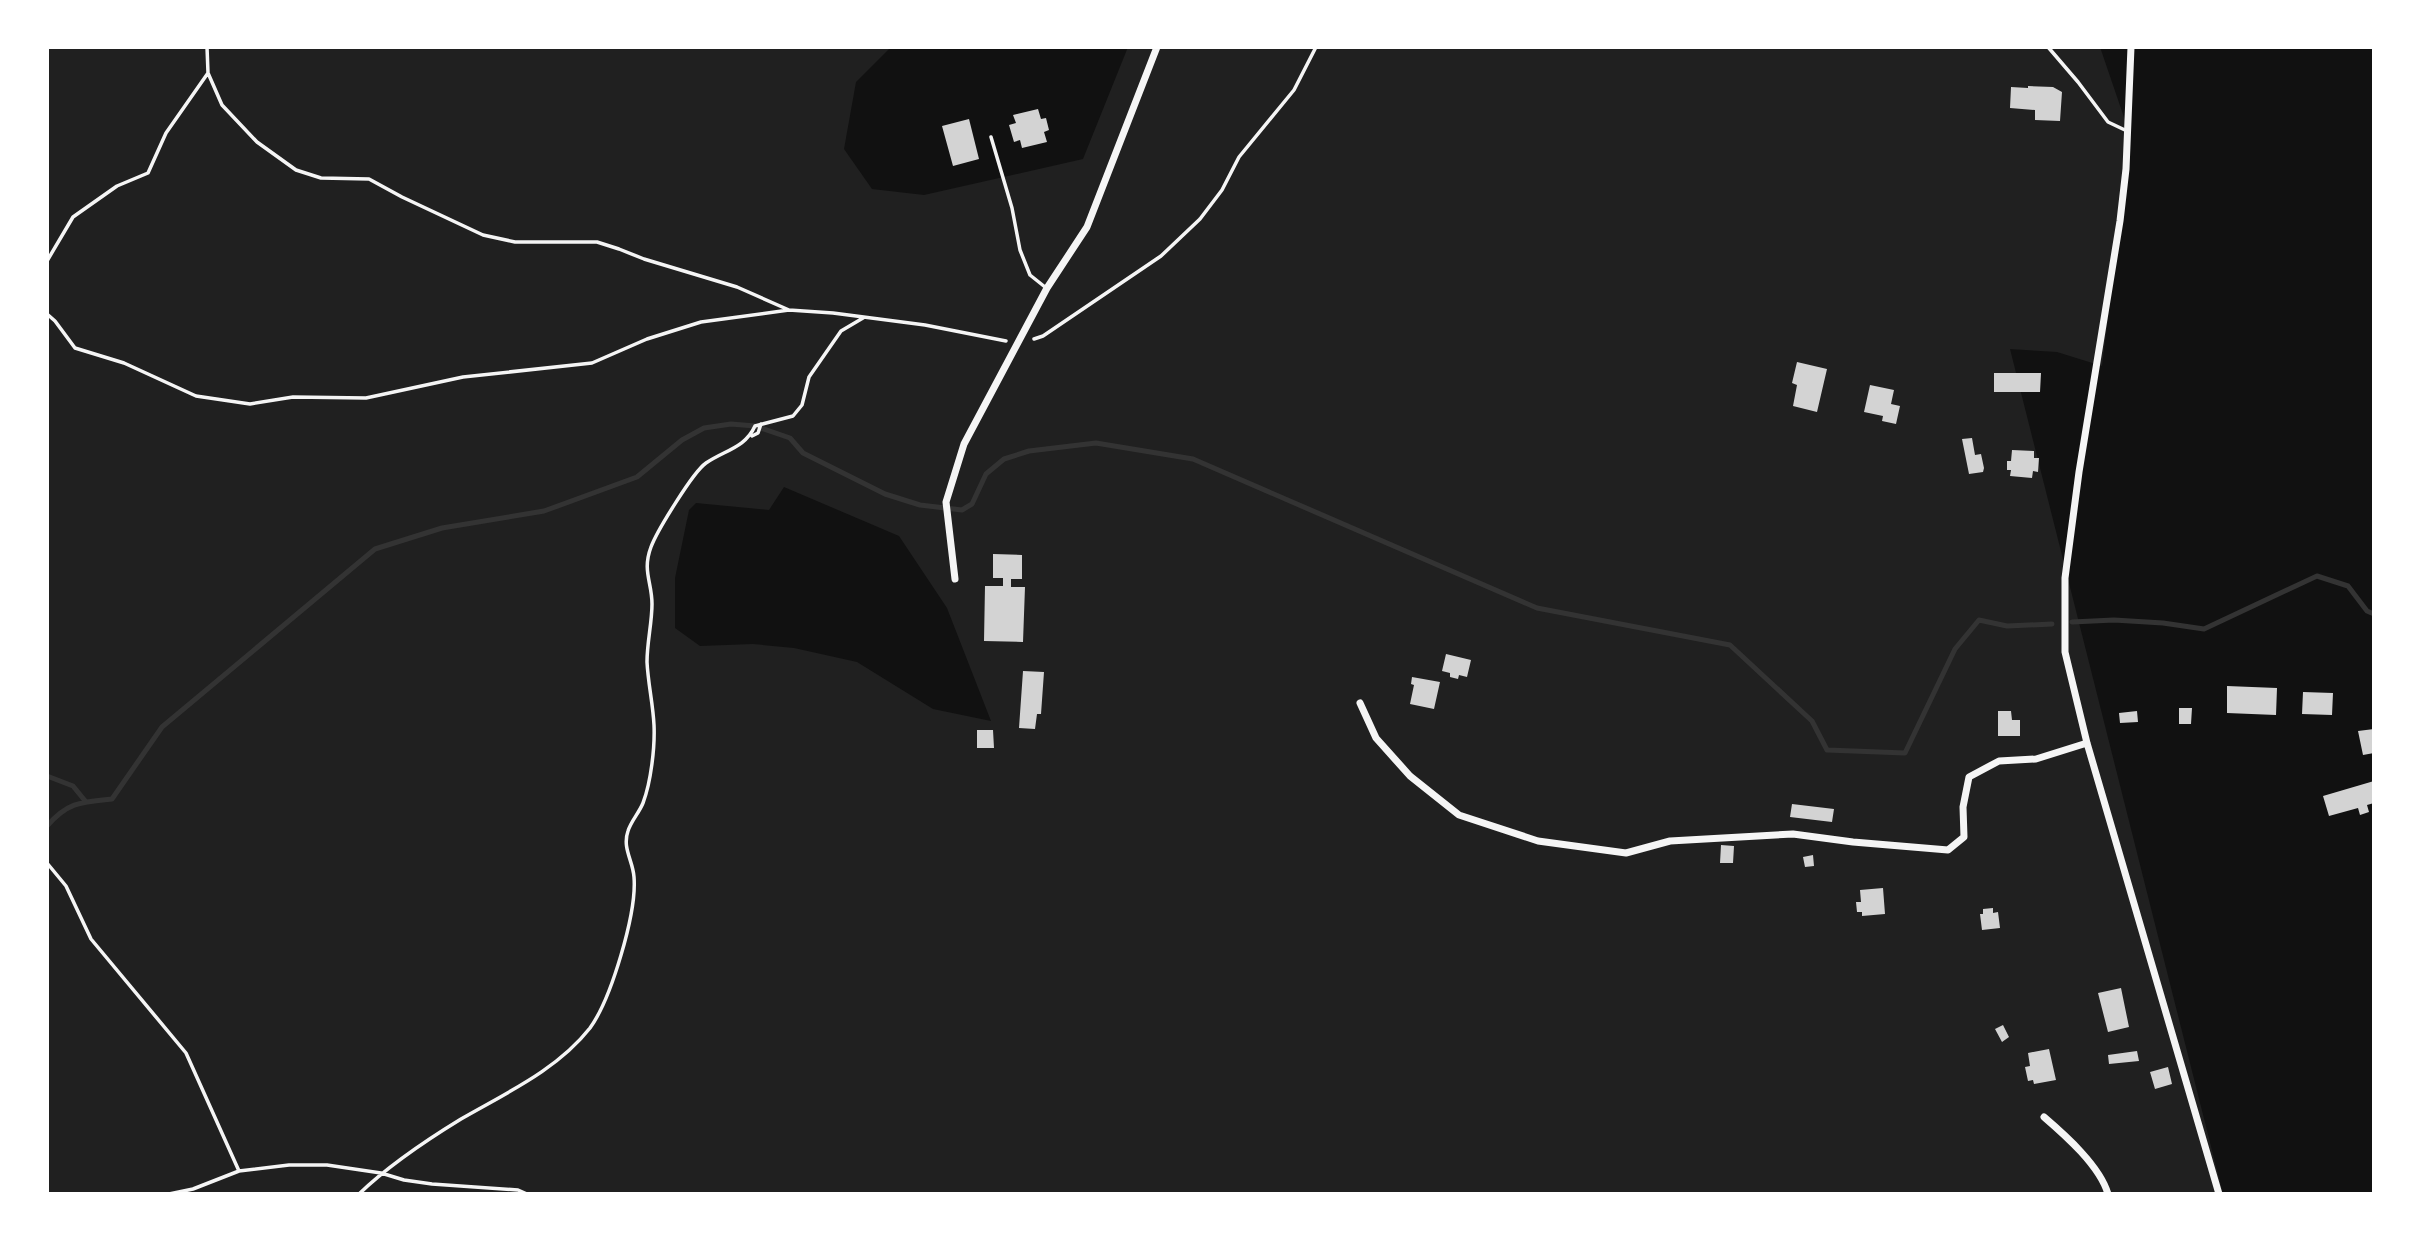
<svg xmlns="http://www.w3.org/2000/svg" width="2421" height="1241" viewBox="0 0 2421 1241" font-family="'IBM Plex Sans',sans-serif">
<style>
.green{fill:#202020;fill-rule:evenodd}
.lines{fill:none;stroke-linecap:round;stroke-linejoin:round}
.stream{stroke:#333;stroke-width:5}
.building{fill:#d3d3d3}
.path{stroke:#f5f5f5;stroke-width:3.5}
.service{stroke:#f5f5f5;stroke-width:3.5}
.minor{stroke:#f5f5f5;stroke-width:7}
</style>
<rect width="100%" height="100%" fill="#111"/>
<path class="green" d="M47 47H891L856 82 844 149 872 189 924 195 1083 159 1128 47H2100L2129 132 2120 221 2102 366 2057 352 2010 349 2223 1194H47ZM784 487 899 536 947 608 991 721 933 709 857 662 794 648 753 644 700 646 675 628V578L689 510 696 503 769 510Z"/>
<g class="lines">
<path class="stream" d="M2072 622 2114 620 2163 623 2204 629 2317 576 2348 586 2367 611 2374 614
M47 776 73 786 86 802
M47 826C68 802 81 802 112 799L162 727 375 549 442 528 544 511 637 477 682 440 704 428 731 424 755 426 790 438 803 453 885 494 920 505 962 510 972 504 986 474 1004 459 1029 451 1096 443 1193 459 1537 608 1730 645 1812 721 1827 750 1905 753 1955 649 1979 620 2007 626 2052 624"/>
</g>
<path class="building" d="M2028 86 2053 87 2062 92 2060 121 2035 120V110L2010 108 2011 87 2028 88Z
M1038 109 1041 119 1046 118 1049 130 1044 132 1047 142 1022 148 1020 140 1014 142 1009 125 1016 123 1013 115Z
M969 119 979 159 953 166 942 126Z
M1797 362 1827 369 1817 412 1793 406 1797 385 1792 383Z
M1994 373H2041L2040 392H1994Z
M1870 385 1894 390 1891 404 1900 406 1896 424 1882 421 1883 416 1864 412Z
M1972 438 1975 455 1981 454 1984 468 1983 472 1969 474 1962 439Z
M2012 450 2034 451V458H2039L2038 472 2033 471 2032 478 2010 476 2011 470H2007V461H2011Z
M993 554 1022 555V579H1011V587H1025L1023 642 984 641 985 586H1003V578H993Z
M1446 654 1471 660 1467 677 1459 675 1458 679 1450 677V673L1442 671Z
M1023 671 1044 672 1041 714H1037L1035 729 1019 728Z
M1412 677 1440 682 1434 709 1410 704 1414 685 1411 684Z
M2227 686 2277 688 2276 715 2227 713Z
M2303 692 2333 693 2332 715 2302 714Z
M2179 708H2192L2191 724H2179Z
M1998 711H2011L2012 720H2020V736H1998Z
M2137 711 2138 722 2120 723 2119 713Z
M2374 729V753L2363 755 2358 731Z
M977 730H993L994 748H977Z
M2374 781V803L2367 805 2369 812 2360 815 2358 808 2329 816 2323 796Z
M1792 804 1834 809 1832 822 1790 817Z
M1721 845 1734 846 1733 863H1720Z
M1813 855 1814 866 1805 867 1803 857Z
M1883 888 1885 914 1862 916V912H1857L1856 902H1861L1860 890Z
M1993 908V913L1998 912 2000 928 1982 930 1980 914H1983V909Z
M2121 988 2129 1027 2108 1032 2098 993Z
M2003 1025 2009 1037 2002 1042 1995 1029Z
M2049 1049 2056 1080 2034 1084 2033 1080 2028 1081 2025 1067 2030 1066 2028 1053Z
M2137 1051 2139 1061 2109 1064 2108 1055Z
M2168 1067 2172 1084 2155 1089 2150 1072Z"/>
<g class="lines">
<path class="path" d="M207 47 208 73 222 105 257 142 296 170 321 178 369 179 402 197 483 235 515 242H597L619 249 644 259 737 287 789 310
M47 261 73 217 117 186 148 173 166 133 208 73
M47 314 55 321 75 348 124 363 196 396 250 404 293 397 366 398 463 377 592 363 647 339 701 322 789 310 833 313 925 325 1006 341
M1034 339 1043 336 1161 256 1200 219 1222 190 1239 157 1294 90 1316 47
M752 436 758 433 761 424
M47 863 66 886 91 939 186 1053 239 1171
M169 1194 193 1189 239 1171 289 1165H327L381 1173 404 1180 432 1184 518 1190 527 1194
M359 1194C389 1165 425 1141 461 1119 506 1093 557 1070 590 1028 611 999 637 913 634 877 633 861 622 848 628 831 631 821 639 813 643 803 651 782 655 747 654 725 653 704 648 683 647 662 647 642 652 623 652 604 652 582 642 571 651 547 657 531 693 472 706 463 725 450 745 448 755 426L793 416 802 405 809 377 841 331 863 318"/>
<path class="service" d="M2048 47 2078 82 2108 122 2127 131
M991 137 1012 208 1020 250 1030 275 1045 287"/>
<path class="minor" d="M2131 47 2126 169 2120 221 2079 472 2065 578V652L2087 743 2219 1194
M955 579 946 502 964 444 1047 288 1087 227 1157 47
M1360 703 1376 738 1410 776 1459 815 1538 841 1626 853 1670 841 1793 834 1853 842 1948 850 1964 837 1963 807 1969 777 1999 761 2036 759 2087 743
M2044 1117C2065 1135 2100 1166 2108 1194"/>
</g>
<rect width="2421" height="1241" fill="none" stroke="#ffffff" stroke-width="98"/>
</svg>
